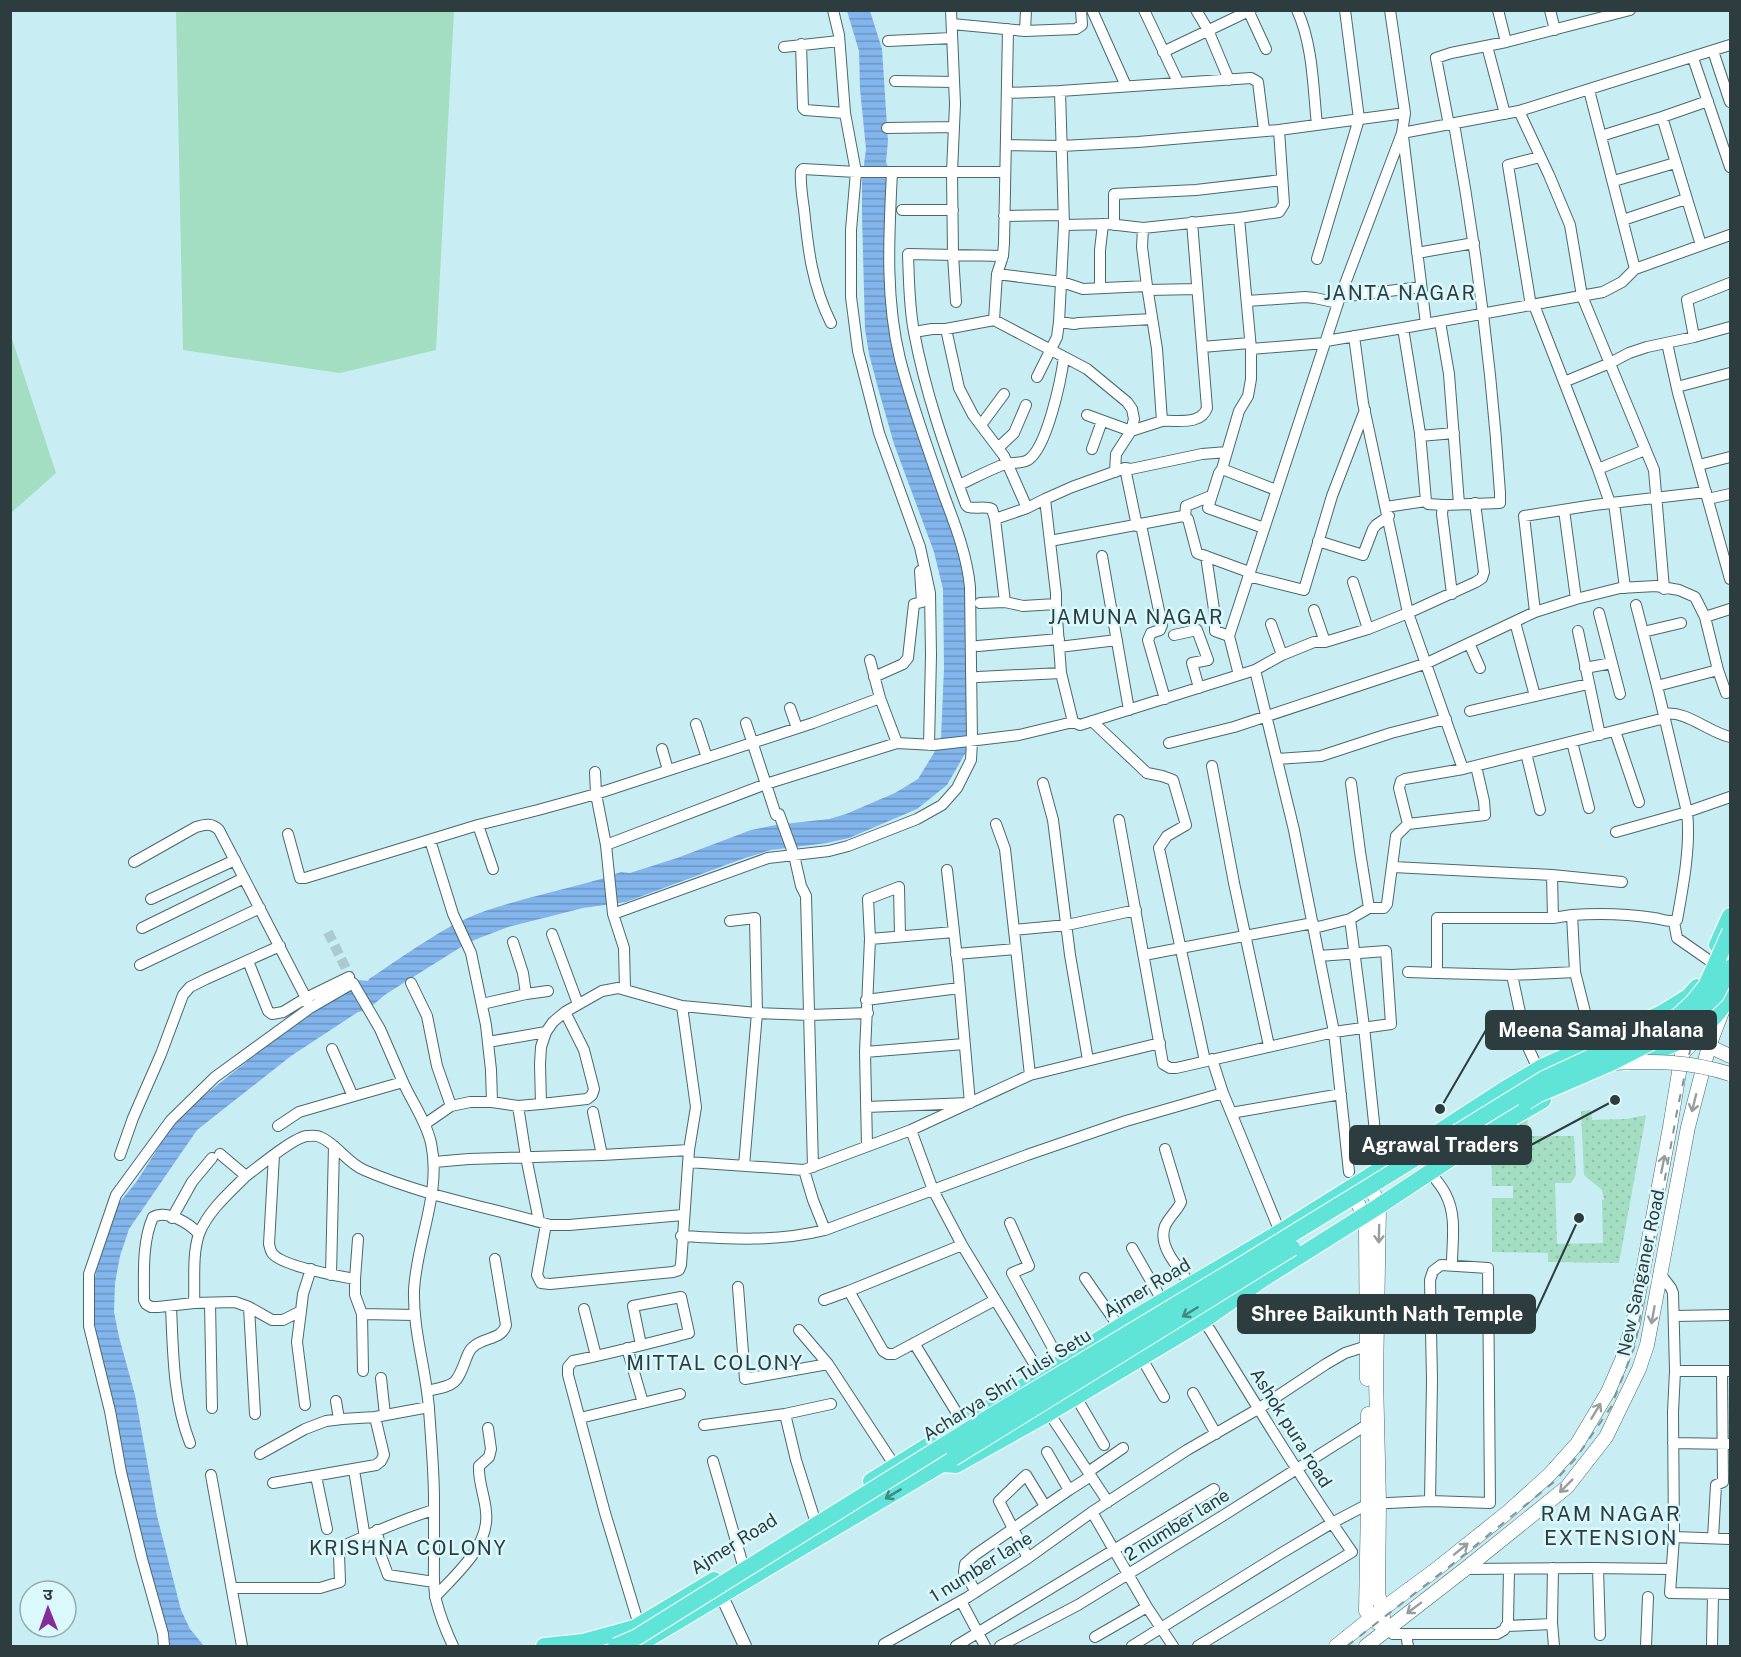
<svg xmlns="http://www.w3.org/2000/svg" width="1741" height="1657" viewBox="0 0 1741 1657" font-family="'Public Sans','Noto Sans Devanagari',sans-serif">
<style>
.grass{fill:url(#grass-dots)}
.pitch{fill:#a4dec2}
.water{fill:url(#water-rules)}
.lines{fill:none;stroke-linecap:round;stroke-linejoin:round}
.minor-tunnel{stroke:#a9cacf;stroke-width:10;stroke-dasharray:10 5;stroke-linecap:butt}
.minor-casing{stroke:#48696e;stroke-width:12}
.tertiary-casing{stroke:#48696e;stroke-width:14}
.secondary-casing{stroke:#48696e;stroke-width:15}
.trunk-casing{stroke:#fff;stroke-width:18}
.minor{stroke:#fff;stroke-width:10}
.tertiary{stroke:#fff;stroke-width:12}
.secondary{stroke:#fff;stroke-width:14}
.trunk{stroke:#60e4d8;stroke-width:16}
.rail{stroke:#7d979b;stroke-width:2;stroke-dasharray:8 8;stroke-linecap:butt}
.secondary-bridge-casing{stroke:#48696e;stroke-width:15;stroke-linecap:butt}
.trunk-bridge-casing{stroke:#fff;stroke-width:18;stroke-linecap:butt}
.secondary-bridge{stroke:#fff;stroke-width:14}
.trunk-bridge{stroke:#60e4d8;stroke-width:16}
.oneway{stroke:#969e9e}
.oneway2{stroke:#448883}
.labels{text-anchor:middle;stroke-width:5;stroke-linejoin:round;paint-order:stroke}
.street-label{font-size:18px;fill:#2d3c3e;stroke:#dbf9fd}
.neighbourhood-label{font-size:20px;letter-spacing:1.5px;fill:#2d3c3e;stroke:#dbf9fd}
.quarter-label{font-size:21px;letter-spacing:1.5px;fill:#2d3c3e;stroke:#dbf9fd}
.leader{fill:none;stroke:#2d3c3e;stroke-width:2}
.callout-dot{fill:#2d3c3e;stroke:#dbf9fd;stroke-width:2}
.callout{fill:#2d3c3e;stroke:#2d3c3e;stroke-width:2}
.callout-label{font-size:20px;text-anchor:middle;font-weight:bold;fill:#fff}
</style>
<defs>
<pattern id="grass-dots" width="8" height="8" patternUnits="userSpaceOnUse" patternTransform="scale(1.5)"><rect width="8" height="8" fill="#a4dec2"/><path d="M2 2h.1M6 6h.1" fill="none" stroke="#8ebfa8" stroke-width="1.8" stroke-linecap="round"/></pattern>
<pattern id="water-rules" width="6" height="5" patternUnits="userSpaceOnUse" patternTransform="scale(1.5)"><rect width="6" height="5" fill="#83b5ed"/><path d="M0 2.5h6" fill="none" stroke="#6c94c1"/></pattern>
</defs>
<rect width="100%" height="100%" fill="#c8edf3"/>
<path class="grass" d="M1591 1110 1592 1120 1626 1119 1646 1115 1619 1263 1548 1262V1253L1492 1252V1198H1513V1186H1492L1491 1136 1527 1112 1528 1136H1574L1576 1175 1571 1183H1555L1557 1244 1603 1243 1602 1200 1604 1199 1602 1190 1584 1175 1581 1111Z"/>
<path class="pitch" d="M176 11H454L436 350 340 373 183 350Z
M11 336 56 473 11 513H10Z"/>
<path class="water" d="M847 11H870L882 49 888 141 886 162 888 167 887 306 897 368 955 541 965 576 970 745 947 785 917 809 849 838 827 843 771 850 742 859 626 902 583 908 508 927 469 942 386 994 367 1010 358 1012 291 1056 197 1130 129 1229 120 1256 115 1283 114 1312 119 1337 135 1395 157 1516 181 1610 190 1629 204 1646H167L127 1476 112 1395 99 1349 93 1313 95 1278 100 1253 115 1208 137 1181 167 1134 186 1110 280 1035 348 990 359 980 368 981 369 979C406 955 443 926 485 911 523 898 563 890 601 879L621 872 630 873 677 858 751 830 776 825 829 819 846 814 895 793 918 779 937 748 941 738 944 668 943 589 934 552 894 444 878 388 869 354 865 329 862 215V180L866 149 860 89 859 51Z"/>
<g class="lines">
<path class="minor-tunnel" d="M328 932 353 983"/>
<g class="minor-casing">
<path id="minor" d="M833 10 839 35 845 113
M951 10 955 104 952 172 953 255 956 302
M1026 10 1025 31 1076 29 1082 25 1081 10
M1092 10 1126 86
M1144 10 1178 82
M1196 10 1208 30 1229 80
M1248 10 1266 49
M1297 10C1313 45 1313 87 1317 125
M1498 10 1506 42 1630 10
M1550 10 1555 30
M952 24 1025 31
M1008 29 1004 243 1003 256 997 274 1062 282 1083 289 1147 286 1142 247 1143 228
M888 41 952 38
M801 44 803 108 805 110 845 113 856 172 851 230V297L858 351 879 433 920 547 930 593 931 655 929 745
M1487 46 1505 114
M784 47 839 41
M1713 51 1730 102
M1163 52 1251 10
M1693 58 1730 167
M895 81 954 82
M1589 90 1635 269
M1007 93 1060 91 1251 78 1258 82 1264 130
M1519 111 1549 175 1570 225 1582 296 1654 470 1664 589
M1662 117 1701 245
M1449 125 1436 58 1451 53 1506 42
M887 128 954 127
M1402 133 1519 111 1730 45
M1403 136 1426 324
M1601 136 1662 117 1708 101
M1007 145 1061 146 1138 142 1279 130 1405 113
M1614 181 1675 163
M902 210H953
M1004 216 1063 215
M1623 220 1686 199
M1064 225 1109 224 1143 228 1239 218
M1114 225V194L1196 190 1282 180
M1417 253 1474 243
M1003 256 908 254C909 280 909 307 914 332 925 391 945 449 966 505L968 507C976 509 985 506 992 509L995 519 1005 602
M1317 259 1359 119 1345 10
M1147 286 1157 349 1162 421C1179 420 1201 425 1207 408L1192 222
M1100 288V250L1103 224
M1148 290 1197 289
M1340 297 1421 287
M1247 301 1305 297 1315 298 1338 303
M1534 305 1598 469 1645 450
M1531 306 1508 165 1540 157
M994 320 997 274
M1059 322 1074 324 1079 323 1152 319
M1440 322 1449 374 1459 504
M831 323C812 285 808 249 804 209 802 196 800 183 801 171L803 169 856 172H1005
M1403 328 1420 433 1426 501 1428 504 1443 505
M946 329 959 388 973 415 1004 456 1027 508 1045 499
M914 332 932 329H946L994 320 1087 369 1127 402 1132 409 1134 419 1131 431 1116 454 1115 472
M1354 336 1363 403 1408 613 1463 769
M1694 337 1730 327
M1326 341 1403 328 1603 292 1622 282 1635 269 1730 235
M1667 343 1678 393 1730 579
M1202 347 1250 343
M1251 349 1325 343
M1037 377 1057 337 1059 322 1064 225 1060 91
M1564 382 1610 363 1629 353 1647 347 1694 337 1687 300 1730 283
M1677 387 1730 373
M1087 415 1131 431 1162 421
M981 425 1004 394
M1420 436 1454 433
M998 448 1014 433 1026 405
M1092 449 1102 421
M1227 452 1202 454 1131 469 1125 468 1072 487 1045 499 1056 593V604L1061 673 1073 722 1080 725 1255 670 1282 655 1314 642H1325L1368 629 1408 613 1476 582 1482 578 1484 572 1475 503
M1699 465 1730 457
M1125 468 1137 526
M1222 469 1219 473 1208 508 1264 528
M1598 469 1610 503
M959 485C974 478 989 470 1005 464 1012 462 1021 464 1028 460 1047 448 1061 380 1064 357
M1276 490 1222 469 1239 411 1248 396 1251 379V349L1239 218 1279 212 1284 204 1279 130
M1708 499 1730 494
M1614 503 1625 588
M1386 507 1426 501
M1564 510 1576 599
M1185 517 1186 506 1211 496
M995 519 1027 508
M1141 525 1162 625 1160 630 1151 633 1148 640 1165 699
M1050 541 1183 516 1188 519 1197 553 1249 572
M1318 541 1363 555 1373 529 1376 525 1389 516
M1102 556 1129 710
M1206 556 1215 616V631L1229 636
M1248 576 1304 590 1332 496 1365 410
M1353 582 1368 629
M1452 594 1442 514 1443 505 1500 503V493C1492 369 1476 246 1454 124
M980 603 1005 602 1023 606 1056 604
M1314 610 1325 642
M1535 612 1524 516 1594 505 1706 492
M1599 613 1620 694
M1705 617 1730 609
M1515 622 1535 696
M1271 624 1282 655
M1578 631 1600 735
M1643 632 1681 623
M1174 635 1197 630 1208 660 1192 663 1199 688
M1469 643 1480 668
M978 646 1059 639
M1059 647 1117 640
M870 660 880 698 897 743
M1585 668 1612 663
M1255 670 1294 830 1334 1032 1349 1172
M1718 670 1726 693 1730 692
M1239 675 1229 636 1340 297 1402 133 1405 113 1390 10
M874 677 903 664 908 658 914 604 922 602 920 571
M978 677 1061 673
M790 708 797 728
M1470 711 1588 684
M1664 714C1686 710 1708 732 1730 737
M1092 721 1147 773 1162 776 1173 780 1186 825 1167 836 1159 848 1205 1061
M746 723 776 815
M696 724 707 758
M1615 731 1639 802
M1572 742 1589 808
M1169 743 1234 727 1427 663 1535 612 1576 599 1620 588 1656 586 1679 590 1695 597 1705 617 1718 670 1657 686 1636 605
M662 749 668 770
M1526 753 1540 810
M1277 759 1321 756 1391 733 1446 719
M1212 766 1234 883 1269 1046
M595 772 596 794 606 845 613 914 624 948 625 989
M1043 783 1053 820 1070 955 1088 1060
M1351 783 1360 852 1369 908
M779 814 794 855 801 886 806 896 813 1167
M1119 820 1163 1064 1170 1068H1176L1334 1032 1391 1024 1386 951 1319 956
M996 824 1005 849 1030 1075
M1408 824 1485 815 1484 801 1476 766
M478 825 493 869
M1616 832 1687 812 1657 686
M288 834 300 878H305L478 825 538 810 596 794 813 723 880 698
M430 840 453 914 471 953 486 1025 491 1070 492 1102
M606 845 766 784 897 743 934 745 969 741 1019 735 1073 722
M134 862 196 827C206 824 212 823 219 830L306 998 349 977
M1393 867 1552 875 1622 882
M1552 875 1553 918 1572 915 1575 972 1512 975 1437 973V918H1553
M151 899 235 860
M613 914 768 858 829 851 848 846 917 819 942 805 957 788 971 760 972 741 970 587C967 556 956 527 945 498 929 452 912 406 900 359 885 298 889 234 892 172
M1572 915C1599 913 1628 914 1654 918 1662 919 1669 923 1677 920 1683 887 1691 845 1687 812L1730 797
M1350 919 1364 1027 1379 1170
M730 921 755 918 757 1013 744 1166
M1674 922 1677 938 1710 961
M142 928 244 878
M1314 928 1350 919 1369 908H1384L1387 904 1396 836 1408 824 1399 788 1401 781 1405 779 1463 769 1665 718
M1014 930 1067 925 1136 910
M552 934 578 1004
M870 939 954 932
M513 942 523 973 526 994
M956 954 1016 949
M1144 955 1313 923
M248 961 268 1011 272 1014 283 1012 306 998 308 1003
M140 965 260 908
M1408 972 1437 973
M1575 972 1593 1044
M1512 975 1527 1045 1538 1069
M411 983 427 1016 437 1066 451 1106
M866 1000 959 988
M482 1004 526 994 548 991
M488 1042 546 1032
M332 1049 351 1092 354 1096 403 1082C412 1102 426 1121 431 1143 442 1193 416 1242 414 1291 413 1331 426 1369 429 1409 431 1439 434 1470 434 1500 434 1519 434 1539 434 1559 434 1572 433 1586 436 1600 440 1616 446 1631 453 1646
M865 1052 964 1044
M1212 1059 1223 1093 1280 1232
M541 1104 587 1099 592 1095 594 1089 584 1050 565 1012
M518 1106 526 1157 539 1221
M866 1107 970 1103 958 967 947 870
M593 1112 602 1155
M1231 1113 1341 1094
M425 1124 451 1106 470 1102H492L518 1106 541 1104 540 1064 541 1047 546 1032 553 1022 565 1012 602 991 618 988 682 1006 757 1013 810 1015 868 1013
M278 1126 299 1112 354 1096
M911 1130 933 1190 962 1245 1041 1375
M867 1146 865 1052 870 939 868 899 899 887 900 935
M1165 1149 1181 1202C1177 1211 1169 1217 1165 1226 1157 1247 1180 1269 1191 1285
M220 1154 246 1176C257 1168 294 1137 307 1136 311 1136 317 1135 320 1137 336 1143 347 1163 364 1170 424 1196 488 1207 550 1225H569L683 1215
M120 1155 133 1118 161 1054 183 995 190 987 206 979 280 946
M274 1155 269 1244C270 1247 270 1250 272 1253 281 1266 338 1276 355 1279
M434 1162 469 1159 602 1155 689 1150
M688 1162 804 1170 911 1130 1030 1075 1160 1043
M804 1170 813 1200 825 1230
M1430 1172C1435 1179 1442 1186 1446 1195 1457 1216 1452 1242 1452 1264
M172 1218 192 1182 212 1158
M1010 1223 1029 1266 1012 1273 1061 1363
M546 1224 537 1275 541 1283 550 1284 673 1272 679 1270 681 1265 689 1150 696 1107 682 1006
M199 1234C190 1224 167 1209 153 1217 142 1242 144 1273 144 1300L146 1304 151 1307H158L194 1303 235 1302 249 1307 272 1320H283L301 1311 303 1294 311 1269
M681 1236C730 1239 777 1242 825 1230L1027 1155 1126 1121 1223 1093
M358 1239 355 1279V1295L362 1314 363 1371
M962 1245 849 1291 883 1351 888 1354H894L995 1300
M1132 1248 1163 1302
M331 1275 334 1146
M1661 1275 1671 1288 1673 1293 1675 1371 1673 1412 1674 1537 1670 1593 1730 1594
M1085 1278 1119 1327
M738 1287 745 1379 828 1364
M824 1300 849 1291
M194 1303C195 1281 192 1255 199 1234 208 1211 229 1193 246 1176
M210 1303 212 1408
M171 1306C173 1351 173 1400 190 1443
M249 1307 255 1414
M584 1309 596 1356
M301 1311 297 1342 305 1405
M362 1314 415 1315
M1674 1316 1730 1315
M799 1330 828 1364 895 1466
M914 1343 963 1423
M627 1348 643 1403
M1141 1357 1164 1397
M1675 1371H1730
M381 1378 385 1415
M427 1391C455 1385 456 1386 466 1359 468 1354 469 1350 473 1347 483 1337 502 1340 506 1325L495 1259
M1193 1393 1216 1434
M1076 1397 1104 1445
M336 1401 339 1419
M1049 1413 1108 1502
M785 1414 796 1460 814 1517
M580 1418 680 1394
M704 1425 785 1414 831 1404
M1673 1443 1730 1444
M1047 1452 1069 1490 1091 1476
M260 1454 305 1429 326 1421 342 1419 375 1417 429 1407
M713 1461 742 1562
M354 1470 365 1538
M1088 1472 1123 1448
M211 1475 242 1646
M316 1476 327 1529
M273 1483 376 1465 381 1461 384 1455 375 1417
M377 1530 381 1556 388 1575 434 1582
M1674 1537 1730 1539
M1713 1538 1716 1485 1723 1482 1722 1371
M1028 1558 999 1501 1026 1475 1045 1506
M1553 1568 1552 1623 1554 1646
M1598 1568 1600 1635
M1465 1569 1590 1568 1670 1569
M232 1588H320L340 1582 339 1554 343 1546C373 1533 402 1519 434 1510
M976 1592 964 1572 965 1564 975 1555 1069 1490
M435 1597C456 1574 490 1546 486 1512 485 1496 478 1482 479 1466L489 1457 491 1449 488 1428
M961 1601 985 1646
M639 1625 605 1513 568 1375V1367L573 1361C612 1353 650 1343 689 1333L681 1297 633 1306 641 1345
M1506 1626 1552 1624
M1387 1630 1393 1634H1497L1504 1630 1508 1623 1509 1569
M1406 1634 1408 1646
M1095 1637 1147 1607
M884 1644 968 1597 1028 1558 1092 1512
M164 1646 163 1634 142 1559 121 1472 110 1411 89 1326V1274L116 1195 171 1120 215 1077 310 1008 353 983 380 1029 403 1082
M956 1646 1214 1489
M1000 1646 1078 1605 1224 1515 1368 1424
M1132 1646 1280 1554 1332 1523 1368 1504 1430 1501 1432 1380 1430 1280 1433 1271 1441 1265 1488 1268 1490 1503 1430 1501
M1173 1646 1147 1607 1092 1512 1187 1450 1258 1409 1326 1364 1345 1353 1367 1346
M1198 1646 1352 1552C1302 1480 1256 1405 1210 1330L1203 1321
M1646 1646 1648 1597
M1712 1646 1713 1594"/>
</g>
<g class="tertiary-casing">
<path id="tertiary" d="M719 1590 745 1646"/>
</g>
<g class="secondary-casing">
<path id="secondary" d="M1702 1043 1730 1056
M1367 1178 1379 1206 1376 1379 1379 1503 1378 1593 1383 1617
M1351 1189 1364 1216 1366 1225 1367 1379
M1368 1414V1504L1366 1611 1378 1623
M1336 1646 1381 1610 1434 1571 1508 1512 1550 1474 1577 1444 1608 1392 1622 1360 1633 1324 1670 1127 1682 1054 1695 1040
M1366 1646 1469 1566 1567 1487 1606 1437 1639 1369 1647 1345 1688 1127 1709 1046 1723 1009"/>
</g>
<g class="trunk-casing">
<path id="trunk" d="M1717 945 1730 916
M1627 1062C1667 1047 1710 1036 1730 994
M943 1464 956 1465 1049 1413 1203 1321 1263 1279 1379 1206 1512 1118 1543 1100
M871 1481 1119 1327 1280 1232 1403 1155 1505 1089 1544 1066 1662 1013 1688 997 1697 987
M544 1646 583 1642 634 1628 714 1580
M636 1646 952 1458"/>
</g>
<use href="#minor" class="minor"/>
<use href="#tertiary" class="tertiary"/>
<use href="#secondary" class="secondary"/>
<use href="#trunk" class="trunk"/>
<path class="rail" d="M1347 1646 1450 1566 1554 1482 1576 1458 1611 1407 1635 1345 1678 1106 1690 1051 1707 996 1730 945"/>
<g class="secondary-bridge-casing">
<path id="secondary-bridge" d="M1614 1063C1657 1061 1689 1061 1730 1074"/>
</g>
<g class="trunk-bridge-casing">
<path id="trunk-bridge" d="M1526 1102 1537 1095 1611 1063 1685 1025 1716 995 1730 968
M953 1458 1292 1248
M616 1646 637 1637 973 1427 1232 1271 1544 1079 1677 1017 1693 1002 1706 986 1730 932"/>
</g>
<use href="#secondary-bridge" class="secondary-bridge"/>
<use href="#trunk-bridge" class="trunk-bridge"/>
</g>
<defs><path id="oneway-shaft" d="M-6 0H5M1.5-3L5.5 0L1.5 3" fill="none" stroke-width="1.6" stroke-linecap="round" stroke-linejoin="round" transform="scale(1.5)"/></defs>
<g class="oneway">
<use href="#oneway-shaft" transform="translate(1694 1103) rotate(104)"/>
<use href="#oneway-shaft" transform="translate(1663 1164) rotate(-79)"/>
<use href="#oneway-shaft" transform="translate(1379 1234) rotate(91)"/>
<use href="#oneway-shaft" transform="translate(1653 1315) rotate(100)"/>
<use href="#oneway-shaft" transform="translate(1596 1411) rotate(-59)"/>
<use href="#oneway-shaft" transform="translate(1566 1486) rotate(135)"/>
<use href="#oneway-shaft" transform="translate(1461 1549) rotate(-39)"/>
<use href="#oneway-shaft" transform="translate(1414 1608) rotate(143)"/>
</g>
<g class="oneway2">
<use href="#oneway-shaft" transform="translate(1190 1312) rotate(148)"/>
<use href="#oneway-shaft" transform="translate(893 1494) rotate(149)"/>
</g>
<g class="labels">
<g class="street-label">
<text transform="translate(1641 1273) rotate(-78)" y="6">New Sanganer Road</text>
<text transform="translate(1147 1288) rotate(-31)" y="6">Ajmer Road</text>
<text transform="translate(1007 1385) rotate(-32)" y="6">Acharya Shri Tulsi Setu</text>
<text transform="translate(1291 1428) rotate(58)" y="6">Ashok pura road</text>
<text transform="translate(1177 1525) rotate(-32)" y="6">2 number lane</text>
<text transform="translate(734 1544) rotate(-32)" y="6">Ajmer Road</text>
<text transform="translate(981 1567) rotate(-32)" y="6">1 number lane</text>
</g>
<g class="neighbourhood-label">
<text x="1400" y="300">JANTA NAGAR</text>
<text x="1136" y="624">JAMUNA NAGAR</text>
<text x="715" y="1370">MITTAL COLONY</text>
<text x="408" y="1555">KRISHNA COLONY</text>
</g>
<g class="quarter-label">
<text x="1611" y="1521">RAM NAGAR<tspan x="1611" dy="24">EXTENSION</tspan></text>
</g>
</g>
<path class="leader" d="M1440 1109L1486 1030M1615 1100L1531 1145M1579 1218L1535 1314"/>
<g class="callout-dot">
<circle cx="1440" cy="1109" r="6"/>
<circle cx="1615" cy="1100" r="6"/>
<circle cx="1579" cy="1218" r="6"/>
</g>
<g class="callout">
<rect x="1486" y="1011" width="230" height="38" rx="6"/>
<rect x="1350" y="1126" width="181" height="38" rx="6"/>
<rect x="1238" y="1295" width="297" height="38" rx="6"/>
</g>
<g class="callout-label">
<text x="1601" y="1037">Meena Samaj Jhalana</text>
<text x="1440" y="1152">Agrawal Traders</text>
<text x="1387" y="1321">Shree Baikunth Nath Temple</text>
</g>
<rect width="1741" height="1657" fill="none" stroke="#2d3c3e" stroke-width="24"/>
<g transform="translate(48 1609) rotate(359)"><circle r="28" fill="#dbf9fd" stroke="#95adb1" stroke-width="1.5"/>
<path d="M0-4.5L10 22L0 15L-10 22Z" fill="#842d9a"/>
<text y="-9" font-size="16" font-weight="bold" text-anchor="middle" fill="#2d3c3e">उ</text>
</g>
</svg>
